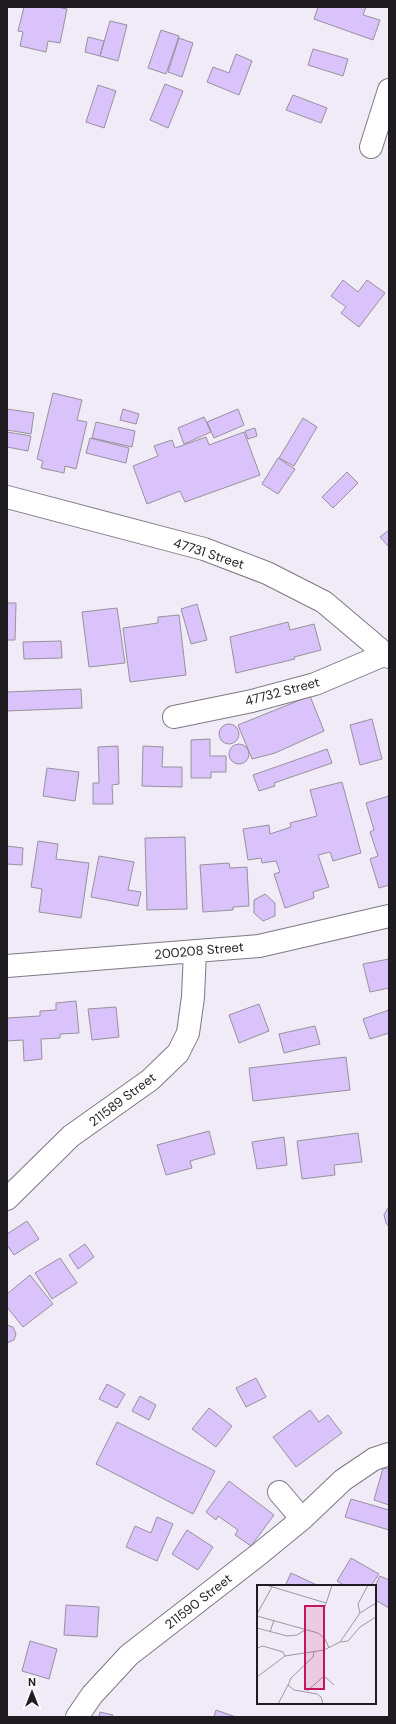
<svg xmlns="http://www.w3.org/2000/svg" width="396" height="1724" viewBox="0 0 396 1724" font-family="'DM Sans',sans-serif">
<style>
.building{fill:#dac2fb;stroke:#96929c}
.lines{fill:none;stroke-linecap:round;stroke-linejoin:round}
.minor-casing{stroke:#7d7984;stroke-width:24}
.minor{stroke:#fff;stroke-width:22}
.labels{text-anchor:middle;stroke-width:3.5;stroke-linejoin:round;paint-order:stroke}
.street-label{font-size:13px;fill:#1e1c20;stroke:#fff}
.inset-road{fill:none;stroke:#9c98a1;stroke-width:1}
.view{fill:#c2185b;fill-opacity:0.15;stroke:#c2185b;stroke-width:2}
.inset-edge{fill:none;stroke:#1e1c20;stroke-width:2}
</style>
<rect width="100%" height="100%" fill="#f0ebf7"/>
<path class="building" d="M24 7H57L67 9 60 43 48 41 46 52 20 46 23 32 18 31Z
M318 7H366L363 15 380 20 373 40 314 19Z
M110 21 127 25 118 61 100 56Z
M161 30 179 36 166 74 148 68Z
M88 37 104 41 100 56 85 52Z
M179 38 193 43 182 77 168 72Z
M313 49 348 59 343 76 308 65Z
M236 54 252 61 239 95 207 82 213 67 229 73Z
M165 84 183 91 168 128 150 120Z
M98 85 116 91 104 128 86 122Z
M293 95 327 108 321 123 286 110Z
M343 280 358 292 367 280 385 293 359 327 341 313 346 307 331 296Z
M53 393 82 400 77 420 87 422 76 469 65 466 64 473 41 468 43 461 37 459Z
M7 409 34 413 31 434 7 430Z
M123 409 139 414 136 424 120 420Z
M238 409 244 425 214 438 207 422Z
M204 417 211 432 184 444 178 428Z
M303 418 317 427 294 466 279 458Z
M96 422 135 431 132 447 92 438Z
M255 428 257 436 248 439 245 431Z
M7 432 31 436 28 451 7 447Z
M244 432 260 475 185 502 180 491 147 504 133 466 158 456 154 446 172 440 175 448 206 437 209 445Z
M90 438 129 448 126 463 86 453Z
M278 458 295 469 278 494 262 484Z
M347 472 358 483 333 508 322 497Z
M389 530V547L380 537Z
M7 603H16L15 640H7Z
M197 604 207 640 191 644 181 609Z
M117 608 125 663 89 667 82 612Z
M179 615 186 675 130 682 123 628 158 623V617Z
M288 622 290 630 314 624 321 650 294 657 295 659 236 673 230 637Z
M61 641 62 658 24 659 23 642Z
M81 689 82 708 7 711V692Z
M310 696 324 731 275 753 252 759 238 725Z
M372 719 382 759 360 765 350 725Z
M219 734a10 10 0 1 1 20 0a10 10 0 1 1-20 0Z
M210 739V756H226V772H211V778H191V740Z
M229 754a10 10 0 1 1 20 0a10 10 0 1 1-20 0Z
M118 746 119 784 112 785 113 804H93V783H99L98 747Z
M143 746 163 747 162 767H182V787L142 786Z
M327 749 332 763 274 783 275 786 259 791 253 775Z
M47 768 79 772 75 801 43 796Z
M342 782 361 853 333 861 330 852 318 855 329 887 313 892 314 898 285 908 274 874 280 872 276 861 262 863 261 858 248 860 243 829 269 825 270 834 291 827 290 823 317 816 310 790Z
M389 796V885L379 888 370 859 378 856 370 832 374 830 366 803Z
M185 837 187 909 147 910 145 838Z
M38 841 58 844 56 859 89 863 81 918 39 912 42 889 31 887Z
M7 846 23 848 22 865 7 864Z
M99 856 134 862 128 890 141 892 138 906 91 897Z
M229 863 230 868 247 867 249 906 233 907V910L203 912 200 865Z
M265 894 275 903V916L263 921 254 913V900Z
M389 959V988L370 992 363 964Z
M76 1001 79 1033 60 1034V1038L41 1039 42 1059 24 1061 23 1040 7 1041V1018L40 1016V1011L56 1010V1003Z
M259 1004 269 1031 239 1043 229 1015Z
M116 1007 119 1037 92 1040 88 1009Z
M389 1010V1033L370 1039 363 1019Z
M315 1026 320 1044 284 1053 279 1034Z
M346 1057 350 1090 253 1101 249 1068Z
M209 1131 215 1154 190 1161 192 1168 166 1175 157 1145Z
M358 1133 362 1162 334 1165 335 1175 302 1179 297 1141Z
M284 1137 287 1165 257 1169 252 1142Z
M389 1206V1227L386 1223 384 1215Z
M27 1221 39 1239 14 1255 7 1245V1234Z
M85 1244 94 1257 78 1269 69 1255Z
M60 1258 77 1283 52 1299 35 1273Z
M30 1275 53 1304 23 1327 7 1307V1294Z
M7 1325 13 1327 16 1334 14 1340 7 1343Z
M256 1378 266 1397 246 1407 236 1388Z
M107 1384 125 1394 117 1408 99 1399Z
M140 1396 156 1405 149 1420 132 1411Z
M209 1408 232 1426 216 1447 192 1429Z
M310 1410 319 1422 328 1415 342 1433 296 1467 273 1437Z
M117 1422 215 1471 193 1514 96 1464Z
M383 1468 389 1469V1505L374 1500Z
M229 1481 274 1515 251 1546 235 1535 238 1530 218 1516 216 1520 206 1512Z
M351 1499 389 1510V1530L345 1517Z
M157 1517 173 1524 157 1561 126 1547 135 1526 151 1533Z
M187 1530 213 1547 198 1570 172 1554Z
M351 1558 379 1574 371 1586H345L337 1581Z
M291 1573 319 1586H285Z
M380 1576 389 1580V1608L375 1600V1586Z
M66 1605 99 1607 97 1637 64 1635Z
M30 1641 57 1649 49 1679 22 1671Z
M216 1710 236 1717H214Z
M100 1712 113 1715 112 1717H99Z"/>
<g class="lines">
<g class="minor-casing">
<path id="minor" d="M371 147 389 90
M7 497 204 549 267 573 324 602 389 657
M174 717 252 701 315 684 386 654
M7 966 259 946 389 916
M7 1199 71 1136 150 1080 178 1053 188 1033 193 997 195 951
M279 1492 302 1519
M77 1717 92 1695 129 1655 258 1555 302 1519 343 1480 374 1459 389 1454"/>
</g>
<use href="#minor" class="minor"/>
</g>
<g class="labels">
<g class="street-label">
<text transform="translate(209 553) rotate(18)" y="5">47731 Street</text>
<text transform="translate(282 691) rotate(-15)" y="5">47732 Street</text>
<text transform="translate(199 950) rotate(-5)" y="5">200208 Street</text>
<text transform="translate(122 1099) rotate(-37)" y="5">211589 Street</text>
<text transform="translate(198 1601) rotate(-38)" y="5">211590 Street</text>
</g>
</g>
<g transform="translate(257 1585)">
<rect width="119" height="119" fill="#f0ebf7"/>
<path class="inset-road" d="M9 0 69 18M66 28 75 0M103 28 101 19 111 0M0 29 15 2M0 31 61 48 68 54 72 63M0 43 30 51 40 50 48 45M13 47 17 35M84 57 91 56 103 42 119 32M0 63 6 61 26 67 28 71M57 67 56 72 34 93 31 100 37 105 60 109 64 112 66 119M0 92 28 71 67 65 83 57 103 28 119 18M50 106 67 91 77 100M21 119 31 100"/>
<path class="view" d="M48 21H67V104H48Z"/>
<rect width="119" height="119" class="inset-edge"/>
</g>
<rect width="396" height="1724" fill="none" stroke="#1e1c20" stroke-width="16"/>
<g transform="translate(32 1692)" stroke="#ffffff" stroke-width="3" paint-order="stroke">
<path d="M0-3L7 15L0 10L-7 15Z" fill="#1e1c20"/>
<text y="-6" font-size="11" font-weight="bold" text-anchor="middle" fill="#1e1c20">N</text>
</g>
</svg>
